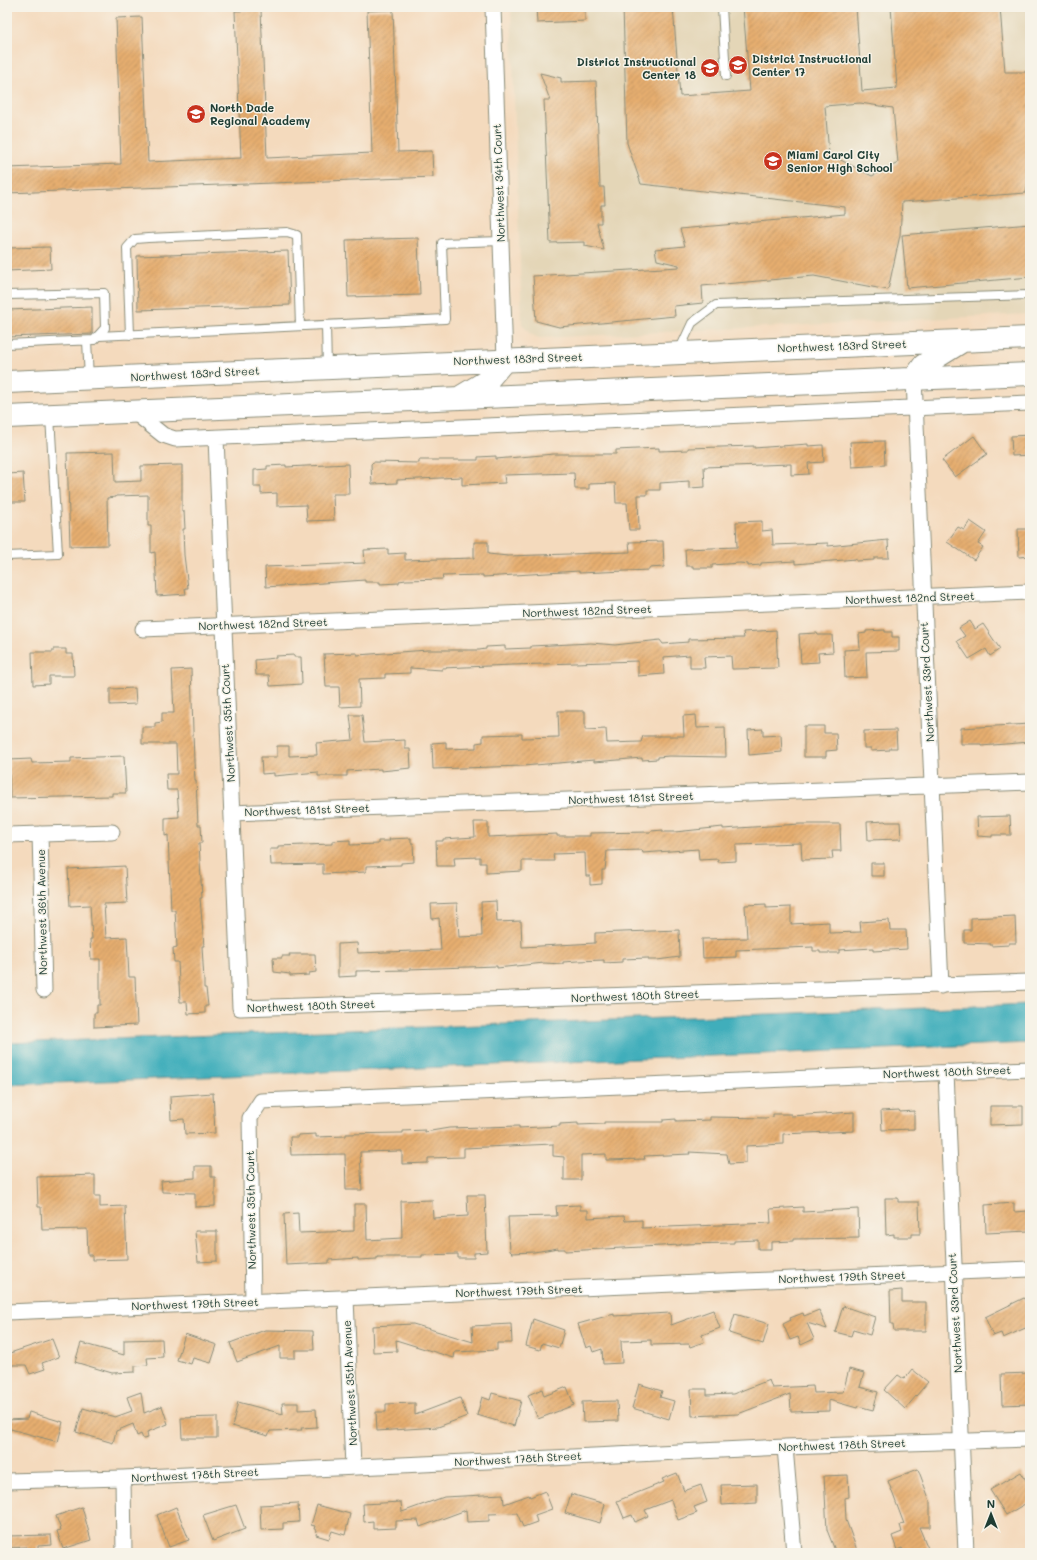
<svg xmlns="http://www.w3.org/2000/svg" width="1037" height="1560" viewBox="0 0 1037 1560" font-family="Mali,sans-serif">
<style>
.built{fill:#e4d6b7}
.water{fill:#3faebb;stroke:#2f7678}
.building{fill:url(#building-hatch);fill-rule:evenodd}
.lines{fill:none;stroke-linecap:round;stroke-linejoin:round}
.service-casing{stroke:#8a8c78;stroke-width:10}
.minor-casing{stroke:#8a8c78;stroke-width:17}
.primary-casing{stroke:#8a8c78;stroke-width:24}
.service{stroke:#fff;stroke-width:8}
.minor{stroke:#fff;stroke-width:15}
.primary{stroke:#fff;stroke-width:22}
.labels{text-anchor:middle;stroke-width:3;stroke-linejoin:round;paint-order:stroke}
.poi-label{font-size:11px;font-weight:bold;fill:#1f3d34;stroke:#f7f3e8;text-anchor:start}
.street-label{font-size:11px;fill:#1f3d34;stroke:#f7f3e8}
</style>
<defs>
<pattern id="building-hatch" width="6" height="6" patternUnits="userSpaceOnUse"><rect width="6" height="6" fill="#e6ae70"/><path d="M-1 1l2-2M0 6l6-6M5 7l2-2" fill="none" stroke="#ba8f5d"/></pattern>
</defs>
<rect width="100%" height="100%" fill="#f7f3e8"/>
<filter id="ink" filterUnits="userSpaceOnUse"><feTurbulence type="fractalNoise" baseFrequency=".025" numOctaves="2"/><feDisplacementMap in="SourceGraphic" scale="8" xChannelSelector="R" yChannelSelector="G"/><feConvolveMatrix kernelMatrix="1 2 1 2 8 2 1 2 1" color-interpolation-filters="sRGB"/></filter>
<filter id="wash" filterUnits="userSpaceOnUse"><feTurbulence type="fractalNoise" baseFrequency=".012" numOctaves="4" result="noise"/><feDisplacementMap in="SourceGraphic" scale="16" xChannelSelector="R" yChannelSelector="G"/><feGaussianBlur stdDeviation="0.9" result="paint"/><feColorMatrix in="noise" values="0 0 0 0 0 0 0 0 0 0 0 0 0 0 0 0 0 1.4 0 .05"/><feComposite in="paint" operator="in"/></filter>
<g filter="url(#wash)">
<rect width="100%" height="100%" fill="#f4dabd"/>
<path class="built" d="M511 7H1030V314L539 338 530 334 522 324Z"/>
<path class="water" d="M1030 1004V1043L7 1085V1043Z"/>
<g id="blocks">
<path class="building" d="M536 7H585V21L537 23Z
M623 7H673L680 96 750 91 743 7H856L862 91 897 88 891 7H1000L1005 72H1027L1030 106V169L1026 193 902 202 900 235 888 290 814 276 702 286 703 303 674 306 675 316 559 327 536 321 533 276 679 267V265L657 260 655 249 685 246 680 229 845 214V207L641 184 627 143ZM860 103 893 108 898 163 872 176 829 154 825 106Z
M261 10 267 158 372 153 367 11 393 10 398 152 432 151 433 177 7 193V168L121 164 116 18 142 17 148 162 241 158 235 11Z
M540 73 561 78V82L596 81 600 187H604L605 205H601V223H597L604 250 585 246V242L550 243 544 100H550Z
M1030 224V277L907 288 902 235Z
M418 238 420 295 348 297 346 240Z
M50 247 51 269 7 271V248Z
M288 251 290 305 138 310 137 256Z
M92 307V334L7 337V310Z
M1030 435V455L1012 456 1011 436Z
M974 436 987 454 955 477 942 460Z
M884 441 885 465 852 467 850 442Z
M808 444V446L823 445 824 462 808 463 809 474 791 475V464L704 467 705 487 689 488V481L660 483V490H647V495H638L639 530H629L627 503H616L615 483 589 484V489H575L574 473 504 475 505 483 462 485V477L397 480V483L372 484 371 464 373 462 419 463V460H478V457L496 456V459L554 454H616V450L659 448V451L688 450V448L754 446V448Z
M114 452 115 482 141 481V466L182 465V511H184L185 529H183L184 555 188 588H185L186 594 157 596 155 552 151 553V526H148V495L116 496V497L107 498 108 545 70 546 67 453Z
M348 464 349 494H333L334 520 307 521 306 505 277 506V493L261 494V487H254V470L267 469V466L286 465V467Z
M23 473 25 502H7V474Z
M762 521V531L772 530 773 545 828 543V546L888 540 889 558H874V560L856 561V559L795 564V561L761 563V565L748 566V564L740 563 712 565V568H693V566H686L685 549 737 547 736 522Z
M970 521 986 532 978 544 983 547 974 560 947 542 958 527 964 530Z
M1018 529H1030V556L1019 557Z
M663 541 664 567 649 568V570L579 573V571L483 577V575L442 576 443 579 406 580 399 581V583L380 584V582H365V580L266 587 265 567 365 563 364 550 388 549V554L405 553V560L474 558V542H488V554L508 556 630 552 629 542Z
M970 621 975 629 983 624 1000 649 990 656 986 649 969 659 957 641 965 636 959 628Z
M776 630 778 668 732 669 731 656 704 657 705 668H690V655L663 657 664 674 638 676V661L512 665 442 668V670L410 668V673L385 674V678L359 679 360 706 340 707 339 687H326L324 654 357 653V655L428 650H479L486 649V647L505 646V649L531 648V646L591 643 615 645 660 640 663 644 688 642V639L744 638 743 632Z
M885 630V632H892V637H899V651L866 652 867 677 845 678 844 650 860 649 859 634 866 633V631Z
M817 633 818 635H832L833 652 818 653 819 662 801 663 799 634Z
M53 649H66V654H73L74 676H49V684L33 685 32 652H53Z
M294 655V657H301L302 684 270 686 269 675H256L255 660 276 658V656Z
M191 669 194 762 195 780H196L198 825H201L202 843H199L202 898H200L204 946H202L204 981V988H206L208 1006H205V1013L188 1014 187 1002H180L178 962H174L173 948 177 947 175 910H171L168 835 165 836V818L179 817 177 790H167L166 774H177L176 744H142V727H155V723L162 722V713H174L172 670Z
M135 688 136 704 110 705V689Z
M558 711H585V730L606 729 607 743 641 742 643 736H684L683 716 696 715 697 728 725 727 726 757 669 756 658 757V759L642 760V758L594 762V760L523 766 433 769 432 743 446 742V749L476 748V743L483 742V735L522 734V738L559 737Z
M350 715H362L365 742 405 740V749H410L411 768 381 771V769L347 771V776H318V772L274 776V773L262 774 261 757H277V746H289V756L317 755 316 743 353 740Z
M1030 724V742L981 746V744H961V728Z
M804 726H824V733H836L837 750 826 751V757H804Z
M763 729V736L781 735 782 752 749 755 748 730Z
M896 730 897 748H890V750L871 751V748H864V731Z
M124 756 126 793H112V796L10 798 9 760 31 759 32 763 71 762V758Z
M1010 816 1011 835H992V837L978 836 977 817Z
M885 821 886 822H900L901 839 868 840 867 822Z
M474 822H488V837L557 834V836H590V833L651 832V831L663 830V832H675L723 827V829L800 824H840L841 851H832L833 859 802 860 801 843 736 845V861L718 862V859L699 860 698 849 643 853 642 850 607 851 605 870H602V884L590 885V876H586L585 853 553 854 554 861H522V871L486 873V863H480V857L454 858 455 866H437L436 841H443V839L475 837Z
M411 838V843H413L414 862 401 863V865L366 866V872L323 874V864L271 865 270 849H278V846L332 844V841L350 840V845L378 844V841H390L389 839Z
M871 863H884V876H871Z
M125 866 127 903 104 904 106 938 127 937 129 977H135L137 1025 94 1027V1013H97V1005H100V959H91L90 939H92L90 905 70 906 68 869Z
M496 901 497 922 521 921 522 947 595 943V933L679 930 680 957 657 960H648V958L622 959V962L604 963V960L578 961 563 962V964L544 963 497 968V966L409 969V970L356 971V976L338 977V944L357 943 358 953 441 950 439 918 432 919 431 904 457 903 459 937 482 936 481 902Z
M766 904V908L791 907V924L829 922V933L861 932 860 922 889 920 890 930H906L907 949 873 951V948L839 950V953H820V951H813V947L736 950V957L703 958 702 939 747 938 745 905Z
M1015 916 1016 943H1009V945L991 946V944L964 943V930H971V918Z
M289 954H315L316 972 309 973V975L290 976V974L274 972 273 958H282V956H290Z
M213 1093 215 1133 185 1134 184 1119 171 1120 170 1096Z
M990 1106H1023V1124L990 1125Z
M899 1110 900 1112 914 1111V1129L882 1130 881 1111Z
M854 1112V1131L783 1134V1144L746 1146V1163L729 1164 727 1154 689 1152 690 1154 644 1156 645 1159 606 1160V1154L581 1155V1180H564V1157L553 1156V1144L464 1148V1157L428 1158V1163L402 1164V1151L360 1152 362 1190H346L345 1154 291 1155 290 1137H298V1135L316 1134V1137L346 1136V1134L401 1133H403V1131L425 1130V1132L449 1128 519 1126V1128L560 1126V1124L578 1123V1125L604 1124V1122H663V1120L676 1119V1121L710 1120V1117L766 1118 773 1117V1114H791V1116Z
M195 1166H211V1177H215V1206L195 1207V1193L162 1192 161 1181 195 1178Z
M95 1175V1196H100V1207L125 1206 127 1259 92 1260V1255H88L87 1229 42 1230 41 1207H38L37 1177Z
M467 1195H485L487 1252 474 1253V1258H458V1254L422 1255V1257H377V1259L358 1260V1258L329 1260V1263L286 1265 284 1214 298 1213 299 1233 354 1231V1204H366L367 1240 402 1238 401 1201 432 1200 433 1218 468 1216Z
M885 1198H898V1202H919L920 1234H912V1237H894V1234L886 1235Z
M1014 1203V1212L1028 1211 1029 1231 986 1233 985 1205Z
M580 1205V1210H588V1218L624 1216 625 1221 642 1220V1228L771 1223 770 1209 803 1207V1212L858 1209 859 1238 793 1239V1241L771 1242V1249H758V1240L734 1241V1243L680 1244V1245L584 1250 565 1251V1249H558V1248L534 1252 512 1253 510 1251 508 1217 557 1216 556 1206Z
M195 1231H217V1261L198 1262Z
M902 1290V1302H926V1331H894L893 1324H891L890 1291Z
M1024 1298 1030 1311V1326L1003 1338 1001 1333 993 1336 985 1317Z
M843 1306 875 1317 870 1335 853 1330 851 1336 835 1332Z
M713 1310 720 1328 702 1335 704 1342 690 1347 689 1344 651 1345V1340L621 1341 622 1363 603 1364 602 1349 593 1352 591 1346 586 1348 578 1324 614 1314V1316L670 1313 671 1325Z
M819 1310 827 1329 807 1323 814 1339 801 1345 798 1337 790 1340 783 1324 791 1320 790 1318 803 1313 804 1316Z
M735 1314 769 1324 763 1344 729 1333Z
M533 1319 564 1330 559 1348 542 1343 540 1350 526 1346Z
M413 1324 473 1342 472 1326 511 1324 512 1343H497V1350L455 1352 454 1358 396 1340 397 1351 373 1352 372 1326Z
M265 1330 313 1331 314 1350H295V1358H280V1346L237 1362 230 1343Z
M185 1334 217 1345 211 1363 193 1358 191 1364 177 1360Z
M52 1339 59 1357 42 1363 45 1369 30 1374 26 1365H7V1354Z
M162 1339 163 1357 147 1358 148 1365 135 1366V1372L112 1373 75 1362 81 1343 124 1355V1340Z
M849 1369 864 1373 860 1387 878 1392 873 1410 858 1406 857 1408 829 1400V1411L791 1412 790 1394 738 1414 692 1416 691 1389H707V1395L733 1394 769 1380 772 1388 813 1386 814 1393 843 1392Z
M912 1369 928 1382 905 1409 884 1390 898 1375 904 1379Z
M1030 1373V1404L1002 1405 1001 1374Z
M639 1384 662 1391 660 1397 674 1401 669 1419 632 1408Z
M567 1387 574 1405 538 1419 528 1395 542 1389 544 1396Z
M141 1392 144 1413 162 1406 168 1424 147 1432 148 1438 143 1439 141 1434 137 1436 133 1424 116 1431 113 1443 76 1432 83 1408 115 1417 132 1411 127 1397Z
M492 1393 521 1401 514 1426 477 1415 482 1397 490 1400Z
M460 1398 467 1416 438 1427 377 1431 376 1412H386V1404L415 1403V1415Z
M617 1401 618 1421 583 1422 582 1402Z
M238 1402 283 1414 282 1403H298V1410L316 1409 317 1427 301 1428 302 1430 270 1431 268 1436 232 1426Z
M29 1412 63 1422 58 1442 7 1428V1420L27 1419Z
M217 1417V1438H182L181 1418Z
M918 1469 930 1501V1527H919L930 1553H904L902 1548 897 1550 892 1536 902 1532 900 1525 904 1524 888 1481Z
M1021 1472 1030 1487V1501L1006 1515 990 1490Z
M677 1473 684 1491 701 1485 707 1502 694 1507 697 1513 678 1520 671 1500 645 1510 648 1516 635 1522 632 1515 624 1518 617 1501 664 1482 662 1479Z
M848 1475 849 1497 845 1498 846 1520 858 1553H836L827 1530 824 1476Z
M757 1484V1503L722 1505 721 1485Z
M545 1491 552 1509 535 1515 537 1522 523 1527 517 1513 489 1514V1521L467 1522 466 1510 420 1527 418 1520 396 1521V1528L373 1529V1521L364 1522 363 1504 401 1502 402 1512 444 1497 503 1494 504 1504 529 1495 530 1497Z
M571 1494 605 1504 600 1523 565 1513Z
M298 1503 299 1522 283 1523V1529L261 1530 260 1505Z
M236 1505 245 1529 213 1541 203 1515Z
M317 1505 350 1514 345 1535 332 1531 329 1539 316 1535 317 1530 314 1529 315 1526 311 1525Z
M82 1507 91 1540 63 1549 57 1531 61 1530 56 1516Z
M176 1507 189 1540 169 1547 157 1515Z
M51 1535 52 1545 38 1546V1550H27V1547L7 1548V1536Z"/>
</g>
</g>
<g filter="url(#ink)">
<use href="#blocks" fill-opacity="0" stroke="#8a8c78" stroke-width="1"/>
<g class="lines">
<g class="service-casing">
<path id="service" d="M722 7 726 76
M7 295 104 293 105 328 94 340 7 344
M326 325 327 368
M130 335 127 248 135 239 148 238 287 232 297 235 300 326
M99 336 445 319 442 243 501 241
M87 341 89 378
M679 351 692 323 716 305 1030 295
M7 556 58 554 50 416"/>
</g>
<g class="minor-casing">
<path id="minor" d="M493 7 505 360
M914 379 941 986
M133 411 163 435 175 439 1030 403
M216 438 240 1008 1030 982
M143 629 1030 592
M232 813 1030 782
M40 834 44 990
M7 835 112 832
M946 1072 966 1553
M346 1298 353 1467
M253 1302 250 1118 261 1101 1030 1069
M7 1312 1030 1269
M785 1447 794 1553
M123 1478 124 1553
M7 1481 123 1478 785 1447 1030 1439"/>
</g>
<g class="primary-casing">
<path id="primary" d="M914 379 924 365 961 342
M7 382 1030 338
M462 396 487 381 505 360
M7 417 1030 374"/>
</g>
<use href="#service" class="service"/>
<use href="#minor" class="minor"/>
<use href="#primary" class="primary"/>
</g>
</g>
<defs>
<g id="school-disc" transform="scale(1)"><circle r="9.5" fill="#c8321e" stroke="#f7f3e8"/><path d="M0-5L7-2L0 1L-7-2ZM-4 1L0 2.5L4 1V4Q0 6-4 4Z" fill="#fff"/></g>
</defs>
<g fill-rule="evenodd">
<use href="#school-disc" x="738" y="65"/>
<use href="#school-disc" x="710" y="68"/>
<use href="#school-disc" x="196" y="114"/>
<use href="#school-disc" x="773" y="161"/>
</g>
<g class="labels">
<g class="poi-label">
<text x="752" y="63">District Instructional<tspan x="752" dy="13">Center 17</tspan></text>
<text x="696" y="66" text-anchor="end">District Instructional<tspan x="696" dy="13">Center 18</tspan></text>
<text x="210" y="112">North Dade<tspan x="210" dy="13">Regional Academy</tspan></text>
<text x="787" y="159">Miami Carol City<tspan x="787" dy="13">Senior High School</tspan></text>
</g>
<g class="street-label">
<text transform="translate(499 183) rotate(-92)" y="4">Northwest 34th Court</text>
<text transform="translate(842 346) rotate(-2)" y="4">Northwest 183rd Street</text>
<text transform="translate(518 359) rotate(-2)" y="4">Northwest 183rd Street</text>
<text transform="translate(195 374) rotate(-3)" y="4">Northwest 183rd Street</text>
<text transform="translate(910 598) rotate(-2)" y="4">Northwest 182nd Street</text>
<text transform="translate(587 611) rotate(-2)" y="4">Northwest 182nd Street</text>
<text transform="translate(263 624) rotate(-2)" y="4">Northwest 182nd Street</text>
<text transform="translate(927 682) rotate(-93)" y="4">Northwest 33rd Court</text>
<text transform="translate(228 723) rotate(-93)" y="4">Northwest 35th Court</text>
<text transform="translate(631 798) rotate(-2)" y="4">Northwest 181st Street</text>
<text transform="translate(307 810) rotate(-2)" y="4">Northwest 181st Street</text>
<text transform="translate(42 912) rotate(-91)" y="4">Northwest 36th Avenue</text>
<text transform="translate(635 996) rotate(-2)" y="4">Northwest 180th Street</text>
<text transform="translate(311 1006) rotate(-2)" y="4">Northwest 180th Street</text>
<text transform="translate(947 1072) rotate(-2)" y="4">Northwest 180th Street</text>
<text transform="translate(251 1210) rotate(-91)" y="4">Northwest 35th Court</text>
<text transform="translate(842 1277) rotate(-2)" y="4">Northwest 179th Street</text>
<text transform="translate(519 1291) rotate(-2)" y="4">Northwest 179th Street</text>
<text transform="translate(195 1304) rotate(-2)" y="4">Northwest 179th Street</text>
<text transform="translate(955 1313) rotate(-93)" y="4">Northwest 33rd Court</text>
<text transform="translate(350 1383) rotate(-93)" y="4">Northwest 35th Avenue</text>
<text transform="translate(842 1445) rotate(-2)" y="4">Northwest 178th Street</text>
<text transform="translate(518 1459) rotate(-3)" y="4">Northwest 178th Street</text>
<text transform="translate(195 1475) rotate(-3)" y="4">Northwest 178th Street</text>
</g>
</g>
<rect width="1037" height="1560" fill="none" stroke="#f7f3e8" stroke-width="24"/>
<g transform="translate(991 1514)" stroke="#f7f3e8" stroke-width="3" paint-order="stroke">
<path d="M0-3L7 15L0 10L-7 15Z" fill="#1f3d34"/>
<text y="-6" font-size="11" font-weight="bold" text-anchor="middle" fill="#1f3d34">N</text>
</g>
</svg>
